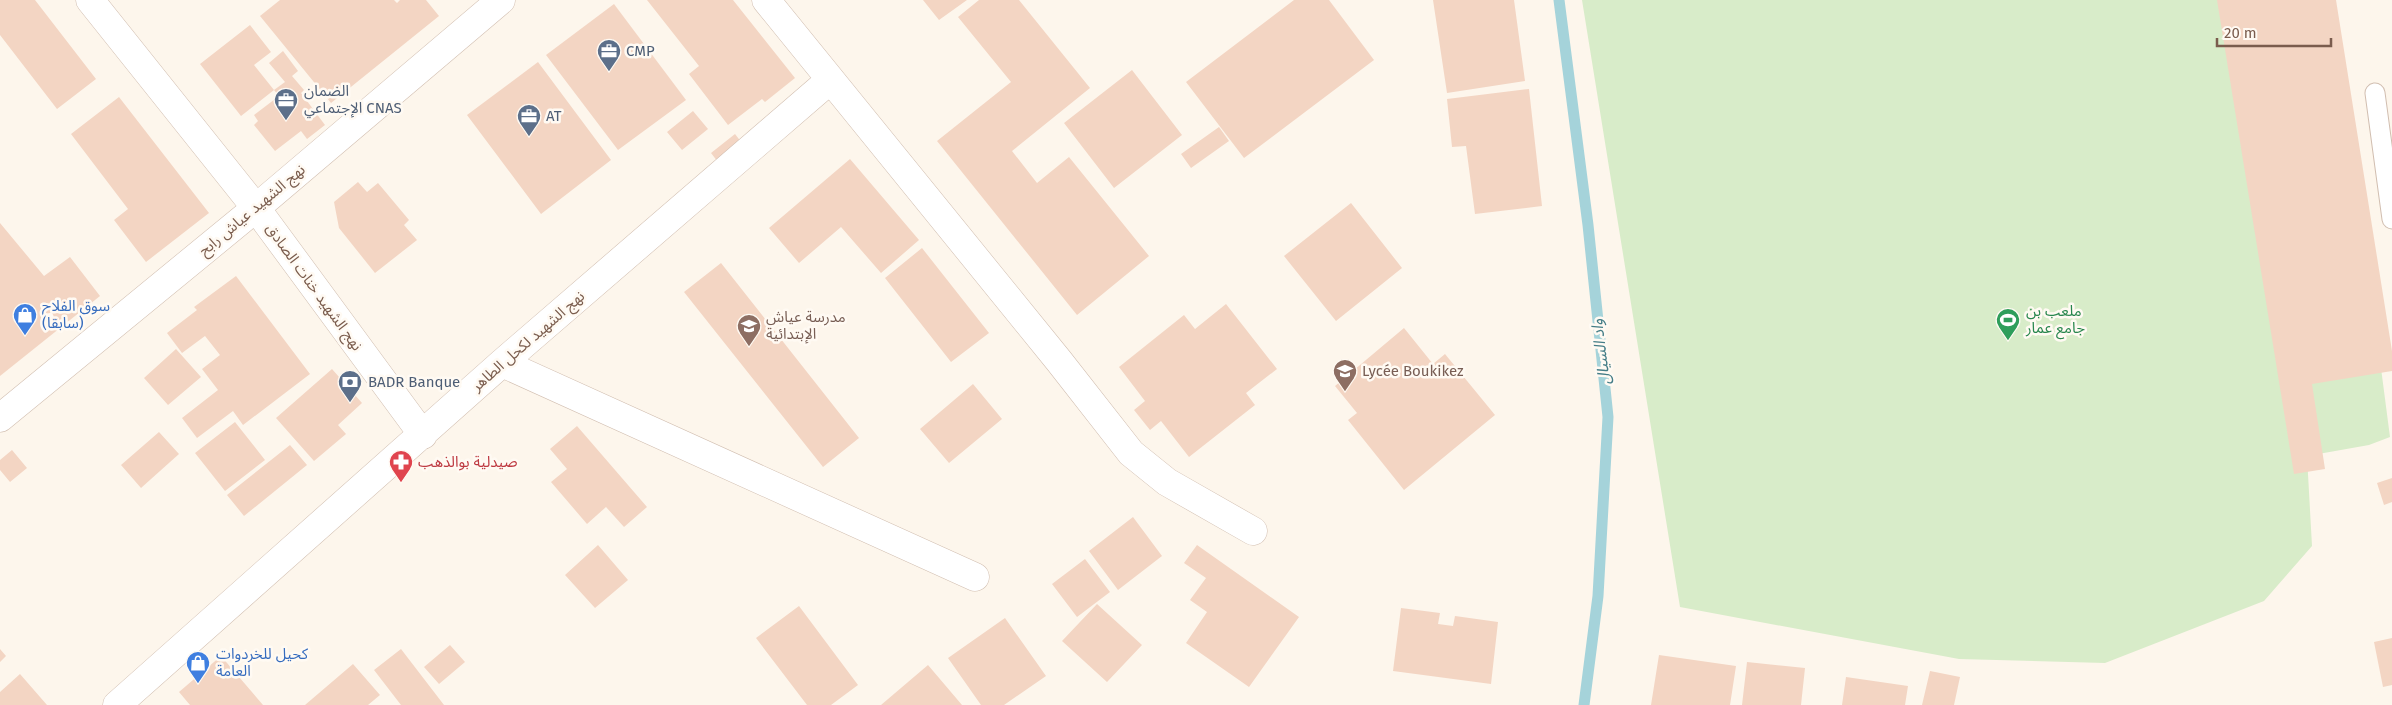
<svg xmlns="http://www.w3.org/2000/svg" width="2392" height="705" viewBox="0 0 2392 705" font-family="'Fira Sans','Noto Sans Arabic',sans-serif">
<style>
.green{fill:#d8ecc9}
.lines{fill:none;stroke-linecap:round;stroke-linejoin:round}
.stream{stroke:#a5d3da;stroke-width:11}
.building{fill:#f3d5c3}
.service-casing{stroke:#d1beb0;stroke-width:21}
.minor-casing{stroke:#d1beb0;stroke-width:29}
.service{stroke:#fff;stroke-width:19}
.minor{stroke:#fff;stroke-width:28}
.labels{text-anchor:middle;stroke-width:5;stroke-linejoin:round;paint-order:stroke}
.service-label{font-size:15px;fill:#4e5e75;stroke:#fffaf3;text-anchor:start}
.street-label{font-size:15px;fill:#7a5c4d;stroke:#fffaf3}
.shop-label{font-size:15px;fill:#366cbe;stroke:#fffaf3;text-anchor:start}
.leisure-label{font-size:15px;fill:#27864d;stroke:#fffaf3;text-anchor:start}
.education-label{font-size:15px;fill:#785e54;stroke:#fffaf3;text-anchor:start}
.health-label{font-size:15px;fill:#be3a42;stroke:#fffaf3;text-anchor:start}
.water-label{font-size:16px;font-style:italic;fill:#437c86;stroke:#fffaf3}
</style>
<rect width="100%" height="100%" fill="#fdf6ec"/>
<path class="green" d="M1582 0H2333L2390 437 2369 445 2307 456 2312 546 2264 601 2105 663 1959 659 1680 607Z"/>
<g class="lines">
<path class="stream" d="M1559 0 1588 225 1608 417 1598 596 1584 705"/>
</g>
<path class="building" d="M0 0H35L96 79 57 109 0 35Z
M280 0H394L397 3 400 0H426L439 16 331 103 260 16Z
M647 0H733L795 78 765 102 762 99 728 125 689 74 699 66Z
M923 0H967L939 20Z
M979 0H1019L1090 88 1012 151 1037 183 1069 157 1149 256 1077 315 937 141 1011 82 958 17Z
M1294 0H1329L1374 60 1244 158 1186 82Z
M1433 0H1514L1525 81 1447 93Z
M2217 0H2336L2392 351V371L2312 384 2325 469 2294 474Z
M614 4 686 100 618 150 546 55Z
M250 25 271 52 254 65 274 90 241 116 200 64Z
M283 51 298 71 292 76 304 90 301 93 325 125 307 139 301 131 275 151 254 125 258 121 254 115 279 96 274 90 285 82 269 63Z
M538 62 611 160 541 214 467 115Z
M1132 70 1182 135 1114 188 1064 123Z
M1529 89 1542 206 1475 214 1466 146 1452 147 1447 99Z
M119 97 209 213 146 262 114 220 128 209 71 134Z
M693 111 708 129 682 150 667 132Z
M1219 127 1229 141 1191 168 1181 154Z
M735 134 745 147 721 166 711 153Z
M850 159 919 240 881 273 841 227 799 263 769 228Z
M358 182 367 192 378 183 409 220 404 225 417 240 375 273 339 228 334 202Z
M1351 203 1402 268 1336 321 1284 256Z
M0 223 44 276 70 257 100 296 0 376Z
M922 248 989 333 951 362 885 278Z
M721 263 859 438 823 467 684 292Z
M236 276 310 374 243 425 233 411 197 438 182 418 218 390 202 369 220 355 205 336 182 353 167 333 197 310 194 307Z
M1226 304 1277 369 1246 393 1255 405 1189 457 1161 421 1150 430 1134 410 1145 401 1119 367 1184 315 1195 329Z
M1404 328 1433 364 1445 354 1495 415 1404 490 1348 420 1357 413 1335 386Z
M176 349 201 377 168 405 144 378Z
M332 369 362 403 338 425 346 434 314 461 276 418Z
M973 384 1002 419 949 463 920 429Z
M235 422 265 460 225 491 195 453Z
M577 426 647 507 624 527 606 507 587 524 551 482 567 469 550 449Z
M159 432 179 454 141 488 121 465Z
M290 445 307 465 244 516 227 495Z
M12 450 27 468 10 482 0 470V460Z
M2392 478V502L2384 505 2377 483Z
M1133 517 1162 556 1118 590 1089 551Z
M598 545 628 580 595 608 565 575Z
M1197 545 1299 617 1249 687 1186 643 1207 612 1190 600 1206 578 1184 563Z
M1085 559 1110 592 1077 617 1052 584Z
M1097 604 1142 645 1107 682 1062 641Z
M799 606 858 685 831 705H807L756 638Z
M1401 608 1440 613 1438 624 1453 626 1455 616 1498 622 1491 684 1393 671Z
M1005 618 1046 676 1004 705H981L948 658Z
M2392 638V685L2383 687 2374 642Z
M450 645 465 662 439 684 424 667Z
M0 649 6 656 0 662Z
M401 649 444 705H401L374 670Z
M1659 655 1736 666 1730 705H1651Z
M221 656 263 705H190L179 692Z
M1747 662 1805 668 1801 705H1742Z
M353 664 380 695 368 705H305Z
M928 665 962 705H881Z
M1930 671 1960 677 1954 705H1922Z
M20 674 47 705H0V692Z
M1846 677 1908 686 1905 705H1842Z"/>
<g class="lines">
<g class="service-casing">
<path id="service" d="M2375 93 2392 219"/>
</g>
<g class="minor-casing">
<path id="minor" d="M90 0 256 208 423 435
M766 0 1059 361 1131 453 1167 482 1253 531
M502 363 975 577
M0 418 256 208 501 0
M117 705 502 363 830 80"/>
</g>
<use href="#service" class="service"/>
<use href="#minor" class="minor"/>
</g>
<defs>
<g id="office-pin" transform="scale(1.25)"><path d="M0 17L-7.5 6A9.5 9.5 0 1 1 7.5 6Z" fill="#5c6f8a" stroke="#fffaf3"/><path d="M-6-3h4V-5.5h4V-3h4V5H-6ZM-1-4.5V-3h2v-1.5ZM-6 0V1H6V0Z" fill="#fff"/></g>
<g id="shop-pin" transform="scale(1.25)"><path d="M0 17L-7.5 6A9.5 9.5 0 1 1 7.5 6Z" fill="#3f7fe0" stroke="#fffaf3"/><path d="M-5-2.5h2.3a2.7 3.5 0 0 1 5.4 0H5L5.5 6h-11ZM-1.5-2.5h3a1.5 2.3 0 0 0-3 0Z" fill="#fff"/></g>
<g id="stadium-pin" transform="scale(1.25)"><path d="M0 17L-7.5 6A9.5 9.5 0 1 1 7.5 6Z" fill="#2e9e5b" stroke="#fffaf3"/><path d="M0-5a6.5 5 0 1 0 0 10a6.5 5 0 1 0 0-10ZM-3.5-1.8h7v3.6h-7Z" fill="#fff"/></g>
<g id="school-pin" transform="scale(1.25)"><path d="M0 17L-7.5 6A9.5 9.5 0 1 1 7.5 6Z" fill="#8d6e63" stroke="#fffaf3"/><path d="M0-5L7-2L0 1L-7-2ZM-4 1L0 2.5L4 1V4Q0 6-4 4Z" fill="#fff"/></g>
<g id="bank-pin" transform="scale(1.25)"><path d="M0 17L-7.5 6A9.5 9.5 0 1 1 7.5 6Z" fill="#5c6f8a" stroke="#fffaf3"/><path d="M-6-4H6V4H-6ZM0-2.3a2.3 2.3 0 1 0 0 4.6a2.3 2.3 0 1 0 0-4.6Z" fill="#fff"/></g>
<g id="pharmacy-pin" transform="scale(1.25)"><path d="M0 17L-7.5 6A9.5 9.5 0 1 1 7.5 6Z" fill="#e0444e" stroke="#fffaf3"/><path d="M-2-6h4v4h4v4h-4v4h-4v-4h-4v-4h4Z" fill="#fff"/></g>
</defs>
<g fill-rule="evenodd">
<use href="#office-pin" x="609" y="51"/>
<use href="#office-pin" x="286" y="100"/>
<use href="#office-pin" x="529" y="116"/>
<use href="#shop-pin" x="25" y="315"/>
<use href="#stadium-pin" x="2008" y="320"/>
<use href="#school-pin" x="749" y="326"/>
<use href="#school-pin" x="1345" y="371"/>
<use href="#bank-pin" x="350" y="382"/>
<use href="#pharmacy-pin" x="401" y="462"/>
<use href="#shop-pin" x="198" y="663"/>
</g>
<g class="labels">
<g class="service-label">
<text x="626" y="56">CMP</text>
<text x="304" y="96">الضمان<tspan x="304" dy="17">الإجتماعي CNAS</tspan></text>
<text x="546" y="121">AT</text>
<text x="368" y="387">BADR Banque</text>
</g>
<g class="street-label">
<text transform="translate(252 210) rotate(-40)" y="5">نهج الشهيد عياش رابح</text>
<text transform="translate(314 287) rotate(54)" y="5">نهج الشهيد خنات الصادق</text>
<text transform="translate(528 341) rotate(-41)" y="5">نهج الشهيد لكحل الطاهر</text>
</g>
<g class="shop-label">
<text x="42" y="311">سوق الفلاح<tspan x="42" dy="17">(سابقا)</tspan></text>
<text x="216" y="659">كحيل للخردوات<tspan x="216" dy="17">العامة</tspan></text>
</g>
<g class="leisure-label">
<text x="2026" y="316">ملعب بن<tspan x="2026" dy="17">جامع عمار</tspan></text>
</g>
<g class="education-label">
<text x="766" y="322">مدرسة عياش<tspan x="766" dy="17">الإبتدائية</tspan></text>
<text x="1362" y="376">Lycée Boukikez</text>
</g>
<g class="health-label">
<text x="418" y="467">صيدلية بوالذهب</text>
</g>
<g class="water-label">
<text transform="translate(1600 352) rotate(-97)" y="6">واد السيال</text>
</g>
</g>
<path d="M2217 38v8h114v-8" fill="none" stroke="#7a5c4d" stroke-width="2.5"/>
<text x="2224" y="38" font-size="15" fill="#7a5c4d" stroke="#fffaf3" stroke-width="4" paint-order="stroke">20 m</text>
</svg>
